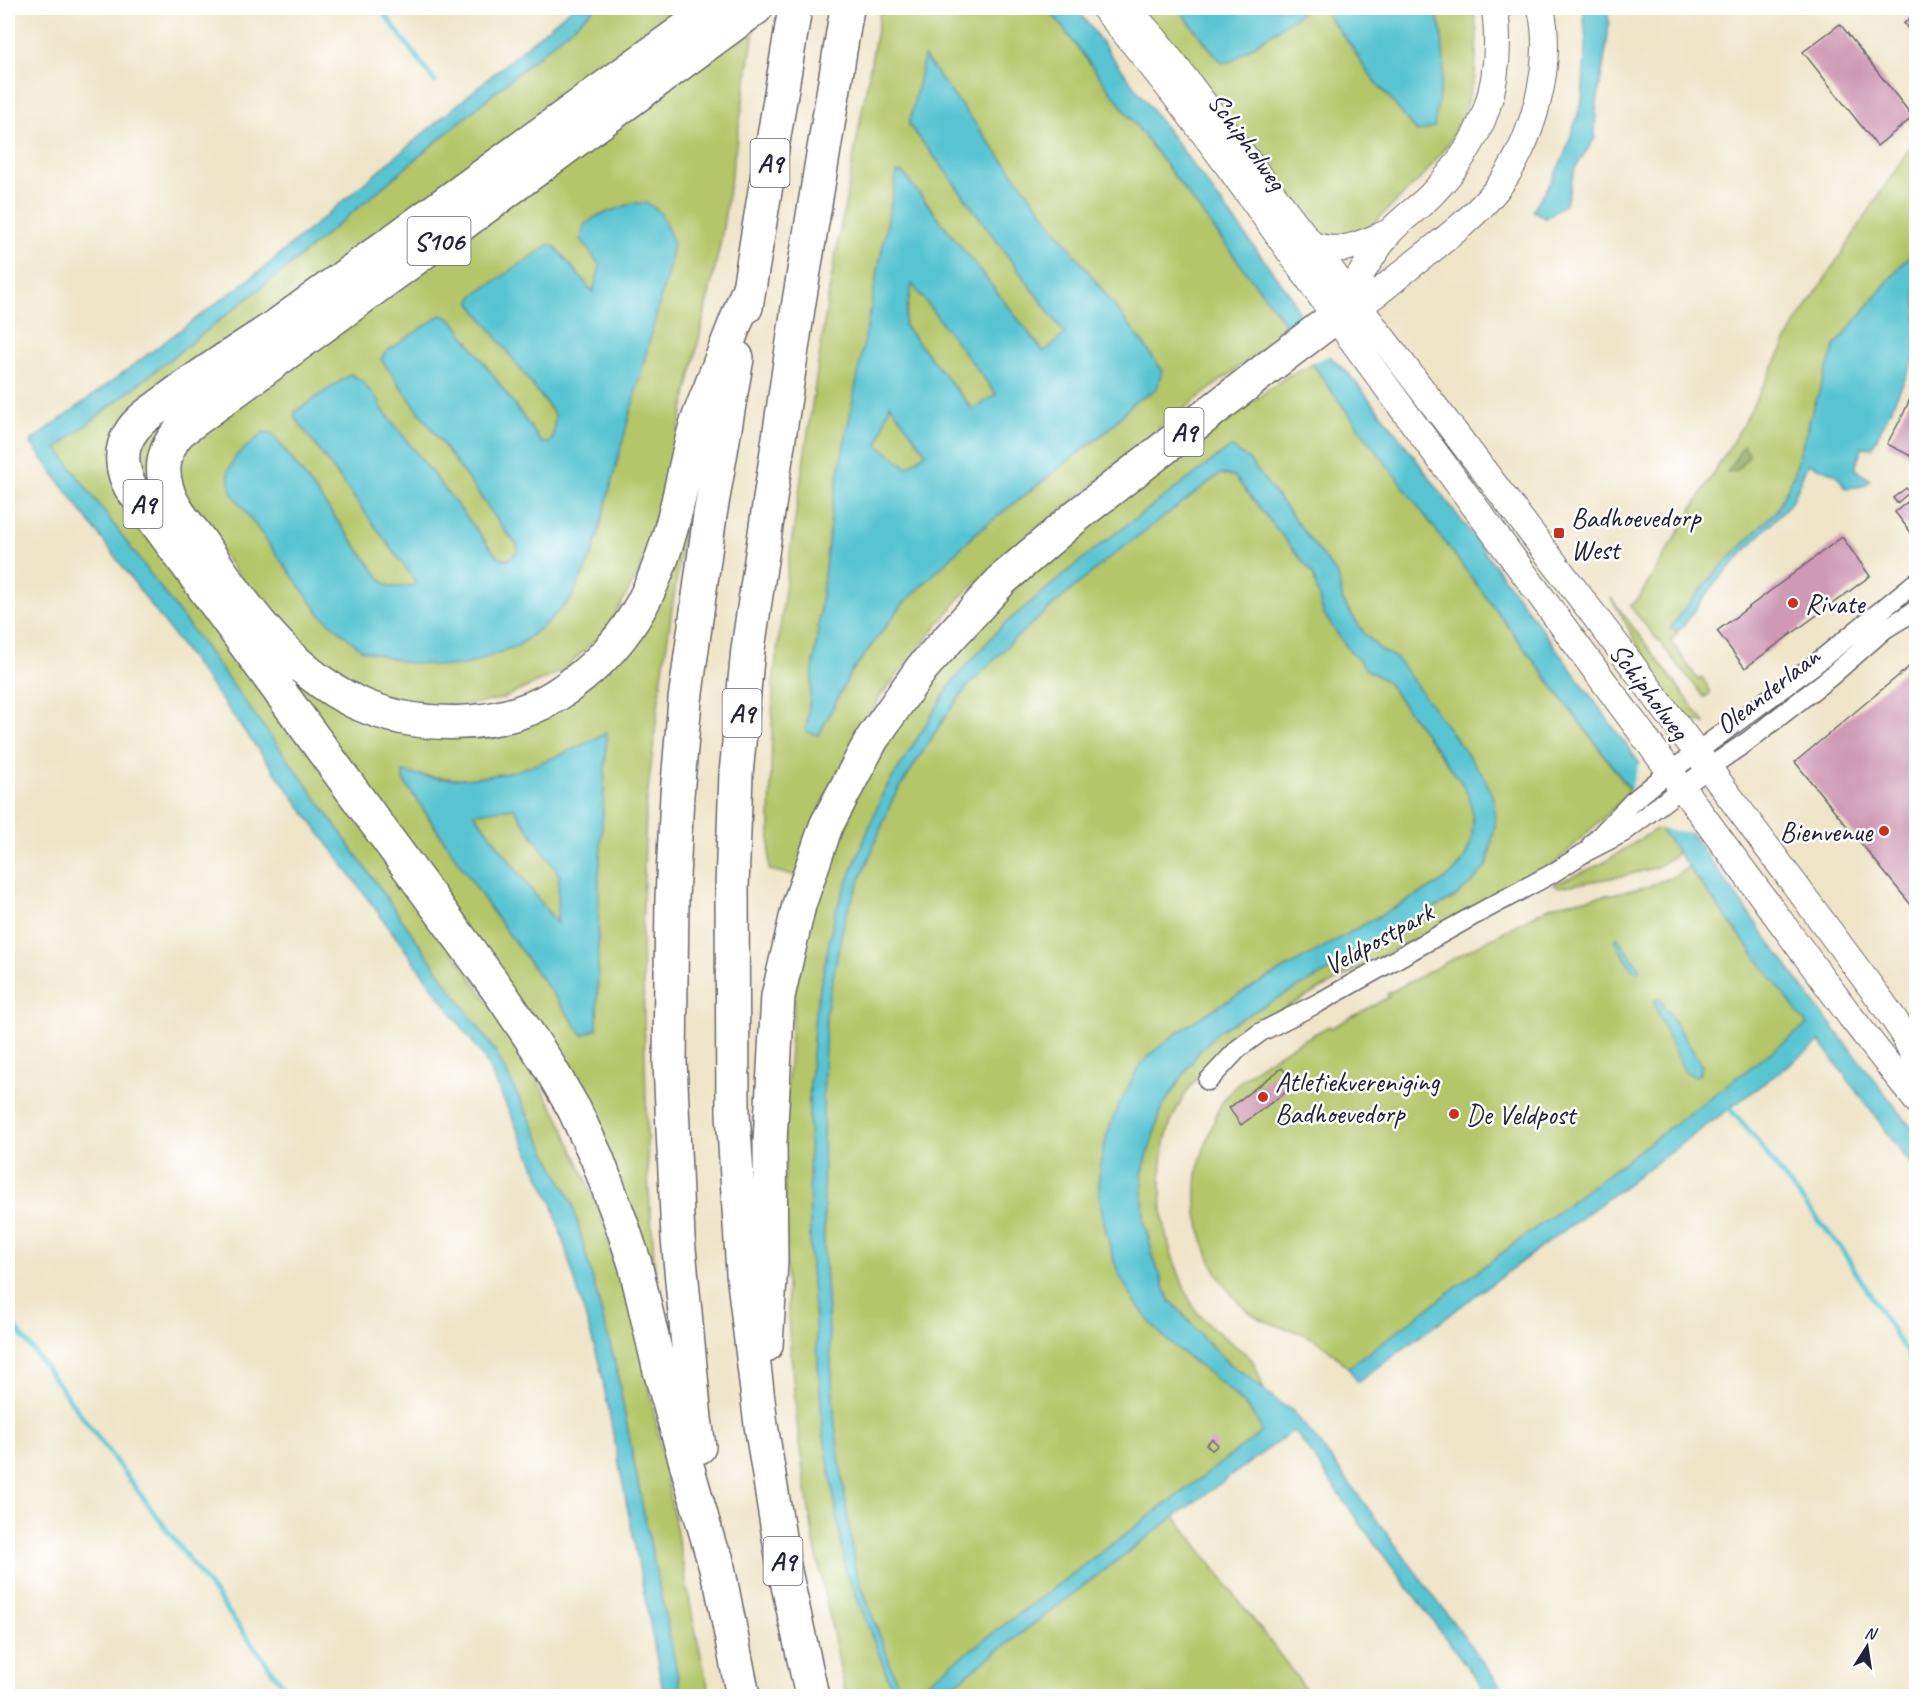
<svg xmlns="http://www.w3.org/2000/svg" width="1924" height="1704" viewBox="0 0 1924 1704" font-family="Caveat,sans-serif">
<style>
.green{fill:#b4c669;stroke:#6b7452;stroke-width:1.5;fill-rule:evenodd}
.forest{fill:#8fab5d;stroke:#58664c;stroke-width:1.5}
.water{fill:#58c4d2;stroke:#3d7386;stroke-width:1.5;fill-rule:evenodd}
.pier{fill:#efe4c8}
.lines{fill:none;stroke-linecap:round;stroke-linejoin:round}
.stream{stroke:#58c4d2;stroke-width:5}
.building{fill:#ce99b3}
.minor-casing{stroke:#6a666c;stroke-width:21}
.secondary-casing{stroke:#6a666c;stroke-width:28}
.motorway-casing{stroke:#6a666c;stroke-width:36}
.minor{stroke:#fff;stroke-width:18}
.secondary{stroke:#fff;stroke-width:26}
.motorway{stroke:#fff;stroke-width:33}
.poi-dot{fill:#c8321e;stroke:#fff;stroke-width:2}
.labels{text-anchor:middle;stroke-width:5;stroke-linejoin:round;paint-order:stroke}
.shield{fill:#fff;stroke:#646476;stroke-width:1.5}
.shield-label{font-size:27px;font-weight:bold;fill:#22223b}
.street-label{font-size:28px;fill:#22223b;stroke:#fff}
.poi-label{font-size:28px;fill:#22223b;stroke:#fff;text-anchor:start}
</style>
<rect width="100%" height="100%" fill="#fff"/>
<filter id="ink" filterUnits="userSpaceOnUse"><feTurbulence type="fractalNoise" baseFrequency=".0167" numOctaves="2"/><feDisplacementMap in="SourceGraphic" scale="12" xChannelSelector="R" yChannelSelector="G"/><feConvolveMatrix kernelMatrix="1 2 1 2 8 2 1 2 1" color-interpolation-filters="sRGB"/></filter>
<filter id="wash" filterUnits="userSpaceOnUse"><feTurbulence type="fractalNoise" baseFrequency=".008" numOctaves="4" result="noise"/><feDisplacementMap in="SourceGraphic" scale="24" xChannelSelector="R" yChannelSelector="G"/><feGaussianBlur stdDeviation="1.35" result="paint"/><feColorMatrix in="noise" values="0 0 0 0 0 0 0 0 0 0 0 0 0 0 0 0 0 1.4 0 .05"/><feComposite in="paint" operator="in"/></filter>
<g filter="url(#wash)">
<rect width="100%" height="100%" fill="#efe4c8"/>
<path class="green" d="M595 8H686L213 358 110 452 505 1027 560 1120 598 1206 644 1358 694 1624 710 1696H682L643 1509 615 1363 572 1202 495 1051 57 448 290 265Z
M881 8H1048L1289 329 1165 423 963 594 881 695 825 797 797 876 769 870 773 683 788 566 829 291ZM925 57 1157 389 1134 402 1108 430 975 534 902 605 850 674 819 735 806 731 832 508 903 173 1044 353 1065 334 941 165 909 125Z
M1135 8H1178L1213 53 1232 61 1308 8H1323L1329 18 1352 47 1364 67 1417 132 1442 34 1435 8H1473L1477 31 1475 77 1463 114 1448 144 1424 175 1368 229 1341 239 1319 235Z
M756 20 720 245 672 459 640 571 606 630 562 671 501 699 446 709 386 698 330 671 275 624 178 495 179 465 185 444ZM581 239 670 263 571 599 544 625 519 645 466 665 235 457 273 434 383 582 391 587 412 586 417 583 294 416 297 411 351 374 379 405 496 555 507 560 518 551 517 544 506 532 381 359 386 352 441 315 453 320 542 443H549L553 438 555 415 471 303 473 296 555 247 593 292 601 266Z
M693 32 161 434 149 453 150 472 270 645 392 723 554 702 684 529 661 682 646 808 642 941 648 1179 656 1283 617 1185 144 494C136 458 137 456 156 426ZM607 733 599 879 583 1035 494 914 403 780V773C433 777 465 782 495 776 534 769 571 751 607 733Z
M1916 138V247L1835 346 1812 412 1794 475 1777 510 1715 573 1681 613 1671 628 1678 631 1671 641 1698 680 1702 677 1711 693 1704 697 1630 606 1639 598 1742 426 1795 325Z
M912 283 996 394 973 410 904 325Z
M1313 365 1629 789 1626 796 1553 865 1255 1024C1223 1047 1193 1076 1176 1111 1154 1156 1158 1221 1176 1266 1182 1281 1187 1299 1197 1312 1207 1324 1222 1336 1234 1345 1240 1350 1248 1354 1252 1360 1257 1368 1260 1380 1264 1389L1229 1364 1205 1340 1176 1306 1169 1300 1153 1256 1144 1220 1142 1174 1162 1107 1198 1053 1220 1030 1396 934 1434 908 1455 897 1487 865 1495 825 1494 801 1397 659 1381 650 1364 633 1343 602 1338 576 1249 460 1231 447 1091 552 1001 627 954 680 883 793 835 913 815 1013 809 1100 810 1254 823 1429 847 1577 852 1584 895 1696H846L814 1542 799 1443 789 1333 785 1243 784 1124 797 963 846 807 955 638 1126 496 1287 376Z
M890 403 926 453 907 468 878 445Z
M1220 474 1234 476 1313 574 1324 613 1367 670 1386 681 1464 786C1477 813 1477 847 1455 871 1451 875 1445 879 1440 883L1221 1005 1181 1030 1141 1064 1099 1194 1106 1230 1119 1274 1147 1319 1167 1340 1192 1361 1216 1378 1227 1388 1254 1416 1261 1426V1433L917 1690 908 1691 898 1686 855 1568 835 1427 824 1252 823 1099 826 1012 845 917 893 798 945 717 967 687 1014 639 1104 562Z
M1611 598 1705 723 1688 720 1670 701Z
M514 808 559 874 557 924 473 812Z
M1659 827 1678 853 1657 867 1628 875 1559 887 1553 885 1603 863Z
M1688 867 1808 1025 1349 1368C1340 1361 1332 1351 1322 1344 1304 1330 1279 1329 1259 1318 1251 1314 1241 1305 1235 1298 1207 1269 1191 1215 1197 1175 1199 1160 1205 1146 1210 1132 1214 1122 1217 1111 1222 1102 1248 1066 1291 1047 1329 1026L1331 1028 1389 997 1387 994 1551 906 1646 887 1675 876Z
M1175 1516 1311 1696H959L951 1687Z"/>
<path class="forest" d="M1743 446 1749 455 1737 470 1727 473Z"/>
<path class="water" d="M572 8H595L290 265 57 448 304 781 495 1051 572 1202 615 1363 643 1509 682 1696H664L600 1366 552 1203 483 1056 289 791 30 442 260 271Z
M1048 8H1076L1293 299 1300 318 1329 356 1349 374 1395 431 1552 643 1817 1007 1916 1133V1171L1820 1042 1358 1382 1348 1368 1807 1025 1330 389 1289 329Z
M1178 8H1308L1232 61 1222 63Z
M1320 8H1435L1442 34 1444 66 1434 127 1417 132 1364 67 1352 47 1329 18 1323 8Z
M1583 8H1606L1609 20 1607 43 1596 108 1595 138 1575 168 1566 203 1545 218 1533 210 1551 182 1564 156 1582 102 1586 41Z
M924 57 1134 331 1162 370 1157 389 1134 402 1108 430 975 534 902 605 850 674 819 735 806 732 832 508 897 172 903 173 1044 352 1065 334 941 165 909 125ZM912 284 996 394 973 410 904 325ZM890 404 926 453 907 467 878 445Z
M633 203H647L660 212 673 241 670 263 593 553 571 599 544 625 519 645 466 665 445 666 404 662 362 650 320 614 231 492 228 472 235 457 264 432 273 434 383 582 391 587 412 586 416 582 294 416 296 411 351 374 361 380 381 403 380 406 496 555 507 560 518 551 517 544 506 532 381 359 386 352 441 315 453 320 542 443H549L553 438 555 415 471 303 473 296 549 245 555 247 593 292 600 266 581 239 584 225 597 216Z
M1916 247V356L1872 448 1862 447 1855 468 1870 480 1864 486 1846 488 1836 474 1809 464 1805 469 1793 500 1715 583 1687 621 1678 631 1671 628 1681 613 1715 573 1777 510 1794 475 1812 412 1835 346Z
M1231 447 1249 460 1338 576 1343 602 1364 633 1381 650 1397 659 1485 778 1494 801 1495 825 1487 865 1472 883 1455 897 1434 908 1396 934 1220 1030 1198 1053 1162 1107 1142 1174 1144 1220 1153 1256 1169 1300 1176 1306 1205 1340 1229 1364 1243 1373 1284 1406 1292 1410 1326 1452 1508 1696H1489L1361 1525 1301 1439 1293 1431 1175 1516 939 1696H895L852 1584 847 1577 823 1429 810 1254 809 1100 815 1013 835 913 883 793 954 680 1001 627 1091 552ZM1220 474 1234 476 1313 574 1323 613 1346 646 1367 670 1386 681 1464 786C1477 813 1477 847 1455 871 1451 875 1445 879 1440 883 1387 911 1335 941 1282 970 1235 997 1180 1024 1142 1063 1137 1069 1133 1079 1129 1086 1110 1118 1097 1157 1099 1194 1100 1202 1102 1209 1103 1217 1107 1235 1111 1256 1119 1274 1128 1294 1150 1324 1166 1339 1187 1359 1260 1405 1261 1433L917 1690 908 1691 898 1685 855 1568 835 1427 824 1252 823 1099 826 1012 845 917 893 798 945 717 967 687 1014 639 1104 562Z
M607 733 599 879 597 1029 583 1035 494 914 403 779V772C417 775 431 778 444 779 507 781 552 760 607 733ZM514 808 559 874 557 924 474 813Z
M1617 937 1639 968V971L1633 970 1615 941Z
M1659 998 1702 1065 1700 1074 1695 1076 1685 1072 1666 1033 1654 1001Z"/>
<path class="pier" d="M1304 318 1332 355 1309 363 1287 331Z
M1641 760 1694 833 1656 829 1629 793Z"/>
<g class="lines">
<path class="stream" d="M380 8 435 82
M1730 1109 1752 1134 1782 1175 1841 1248 1916 1368
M8 1317 291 1696"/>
</g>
<g id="blocks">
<path class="building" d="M1916 13V39L1904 23Z
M1840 24 1913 117 1877 146 1803 52Z
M1916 385V456L1915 458 1887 444 1902 417Z
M1906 488 1909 493 1897 503 1893 498Z
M1907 502 1911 507 1916 502V539L1895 512Z
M1842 537 1870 576 1745 668 1717 631Z
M1916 661V901L1911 905 1795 762Z
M1282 1068 1295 1085 1241 1125 1229 1108Z
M1212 1439 1218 1445 1212 1450 1206 1445Z"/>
</g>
</g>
<g filter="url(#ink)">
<use href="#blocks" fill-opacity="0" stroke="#6a666c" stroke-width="1.5"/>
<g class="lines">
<g class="minor-casing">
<path id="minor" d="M1591 845 1632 802 1659 780 1814 665 1916 582
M1208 1081 1239 1048 1261 1032 1318 1003 1473 916 1553 873 1584 853 1623 833 1707 769 1748 741 1829 678 1885 629 1916 610"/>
</g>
<g class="secondary-casing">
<path id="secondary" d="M1104 8C1187 106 1262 211 1335 317L1851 1017 1916 1100
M1127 8 1154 38 1632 665 1882 1002 1902 1031 1916 1061
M1311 244C1342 256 1361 243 1390 232
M1341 307C1356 282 1371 256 1389 233 1401 219 1417 209 1430 196 1484 141 1504 84 1495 8
M1344 313C1369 303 1389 283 1411 266 1440 243 1473 219 1496 190 1533 143 1554 66 1541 8"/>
</g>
<g class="motorway-casing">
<path id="motorway" d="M714 8 272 329C236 352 200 375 166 401 153 411 137 420 129 435 119 451 122 472 131 488L501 994 546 1061 574 1109 597 1158 622 1225 635 1264 659 1367 719 1579
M750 285C738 317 725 349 713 381 707 397 700 412 695 429 687 457 682 486 675 514 655 593 627 648 558 694 501 731 415 730 355 702 286 669 242 603 200 541 189 526 172 508 167 489 160 468 164 449 179 432L756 8
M746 307 795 8
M766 1345 771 1262 770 1142 778 996 799 905 826 826 872 739 922 668 1003 579 1079 514 1274 363 1335 317
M699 1447 695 1419 678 1238 670 1062 672 898 677 795 685 700 710 515 737 358
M716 1557 743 1696
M812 1696 783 1562 761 1425 743 1273 733 1113 732 887 736 774 748 649 798 308 847 8"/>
</g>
<use href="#minor" class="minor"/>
<use href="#secondary" class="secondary"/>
<use href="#motorway" class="motorway"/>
</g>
</g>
<g class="poi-dot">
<rect x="1553" y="527" width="12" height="12" rx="3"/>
<circle cx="1793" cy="603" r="6"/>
<circle cx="1884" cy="831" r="6"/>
<circle cx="1263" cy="1097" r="6"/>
<circle cx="1454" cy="1114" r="6"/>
</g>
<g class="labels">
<g class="shield">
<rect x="750.5" y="139" width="39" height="48" rx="4.5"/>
<rect x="407.5" y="217" width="63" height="48" rx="4.5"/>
<rect x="1164.5" y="408" width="39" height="48" rx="4.5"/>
<rect x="123.5" y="480" width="39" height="48" rx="4.5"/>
<rect x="722.5" y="689" width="39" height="48" rx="4.5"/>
<rect x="763.5" y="1537" width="39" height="48" rx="4.5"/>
</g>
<g class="shield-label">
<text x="770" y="172">A9</text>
<text x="439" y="250">S106</text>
<text x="1184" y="441">A9</text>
<text x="143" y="513">A9</text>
<text x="742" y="722">A9</text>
<text x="783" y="1570">A9</text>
</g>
<g class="street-label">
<text transform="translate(1248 141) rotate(54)" y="10">Schipholweg</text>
<text transform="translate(1767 690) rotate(-38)" y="10">Oleanderlaan</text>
<text transform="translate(1650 691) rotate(53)" y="10">Schipholweg</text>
<text transform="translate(1378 938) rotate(-29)" y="10">Veldpostpark</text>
</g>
<g class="poi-label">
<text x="1571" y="527">Badhoevedorp<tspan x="1571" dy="32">West</tspan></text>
<text x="1805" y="613">Rivate</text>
<text x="1872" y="841" text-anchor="end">Bienvenue</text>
<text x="1275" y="1091">Atletiekvereniging<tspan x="1275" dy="32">Badhoevedorp</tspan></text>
<text x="1466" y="1124">De Veldpost</text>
</g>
</g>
<rect width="1924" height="1704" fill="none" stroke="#fff" stroke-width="30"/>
<g transform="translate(1867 1647) rotate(12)" stroke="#ffffff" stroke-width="4.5" paint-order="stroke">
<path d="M0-4.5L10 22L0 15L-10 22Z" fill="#22223b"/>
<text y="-9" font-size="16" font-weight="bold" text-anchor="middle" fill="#22223b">N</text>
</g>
</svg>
